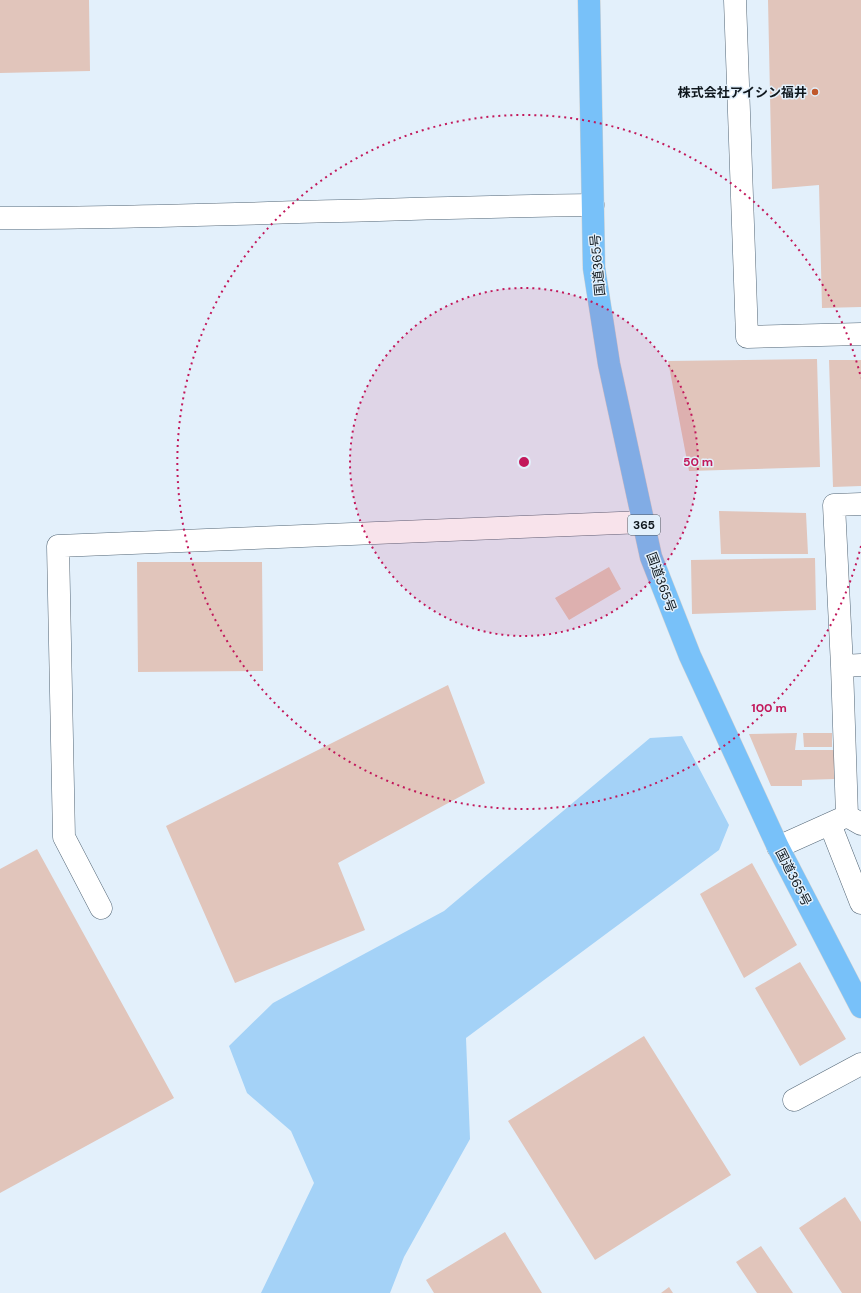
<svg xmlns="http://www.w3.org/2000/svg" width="861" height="1293" viewBox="0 0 861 1293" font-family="'DM Sans','Noto Sans JP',sans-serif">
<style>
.green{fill:#a4d2f7}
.building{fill:#e1c5bb}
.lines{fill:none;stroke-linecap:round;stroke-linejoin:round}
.minor-casing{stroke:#546777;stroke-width:23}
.highway-casing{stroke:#cfd1d2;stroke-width:23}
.minor{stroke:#fff;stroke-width:22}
.highway{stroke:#78c1f9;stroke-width:22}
.ring{fill:none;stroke:#c2185b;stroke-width:2;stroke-dasharray:2 4}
.poi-dot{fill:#c0592c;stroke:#e3f0fb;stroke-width:1.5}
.labels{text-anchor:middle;stroke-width:3;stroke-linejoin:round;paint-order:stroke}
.shield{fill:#e3f0fb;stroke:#4f5860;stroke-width:1}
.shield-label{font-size:12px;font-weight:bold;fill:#0f171d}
.poi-label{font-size:13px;font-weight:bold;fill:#0f171d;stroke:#e3f0fb;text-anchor:end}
.street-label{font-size:13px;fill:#0f171d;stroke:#e3f0fb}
.centre{fill:#c2185b;stroke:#e3f0fb;stroke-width:2}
.ring-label{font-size:12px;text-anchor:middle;font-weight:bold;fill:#c2185b;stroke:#e3f0fb;stroke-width:3;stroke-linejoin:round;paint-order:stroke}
</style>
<rect width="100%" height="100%" fill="#e3f0fb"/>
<path class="green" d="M682 736 729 825 719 850 466 1038 470 1139 404 1257 390 1293H261L314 1183 291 1131 247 1093 229 1046 273 1003 444 911 650 738Z"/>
<path class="building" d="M0 0H89L90 71 0 73Z
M768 0H861V307L822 308 819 185 772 189Z
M817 359 820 467 689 471 668 361Z
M829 360H861V486L833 487Z
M719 511 806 513 808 554H721Z
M815 558 816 610 692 614 691 560Z
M137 562H262L263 671 138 672Z
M609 567 621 589 569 620 555 598Z
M448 685 485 783 338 863 365 930 235 983 166 826Z
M797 733 795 750H834L835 779 802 780V786H771L749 734Z
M803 733H832V747H804Z
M37 849 174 1098 0 1193V869Z
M752 863 797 945 744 978 700 894Z
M800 962 846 1039 800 1066 755 988Z
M644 1036 731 1175 595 1260 508 1121Z
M845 1197 861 1222V1293H842L799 1228Z
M505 1232 542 1293H434L426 1280Z
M761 1246 793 1293H757L736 1262Z
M669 1287 673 1293H661Z"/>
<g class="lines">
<g class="minor-casing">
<path id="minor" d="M735 0 747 337 861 334
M0 218C198 218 395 207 593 205
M842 666 861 665
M847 816 842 666 834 505 861 504
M830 824 861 903
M778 847 847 816 861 824
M101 908 64 837 58 546 644 522
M794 1100 861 1064"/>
</g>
<g class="highway-casing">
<path id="highway" d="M589 0 594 268 609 364 651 557 690 656 778 847 861 1007"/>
</g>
<use href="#minor" class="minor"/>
<use href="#highway" class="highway"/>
</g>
<circle cx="524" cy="462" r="174" fill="#c2185b" fill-opacity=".12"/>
<g class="ring">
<circle cx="524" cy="462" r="174"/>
<path d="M861 546A347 347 0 1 1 861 378"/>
</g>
<circle class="poi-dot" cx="815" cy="92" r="4"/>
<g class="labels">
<rect class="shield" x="628" y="515" width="32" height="20" rx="3"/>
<g class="shield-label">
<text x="644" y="529">365</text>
</g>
<g class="poi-label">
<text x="807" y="97">株式会社アイシン福井</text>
</g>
<g class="street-label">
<text transform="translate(597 265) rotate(-95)" y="5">国道365号</text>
<text transform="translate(662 582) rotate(70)" y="5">国道365号</text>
<text transform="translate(794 877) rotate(63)" y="5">国道365号</text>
</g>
</g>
<circle cx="524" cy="462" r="6" class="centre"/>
<g class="ring-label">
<text x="698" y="466">50 m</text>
<text x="769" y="712">100 m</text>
</g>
</svg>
